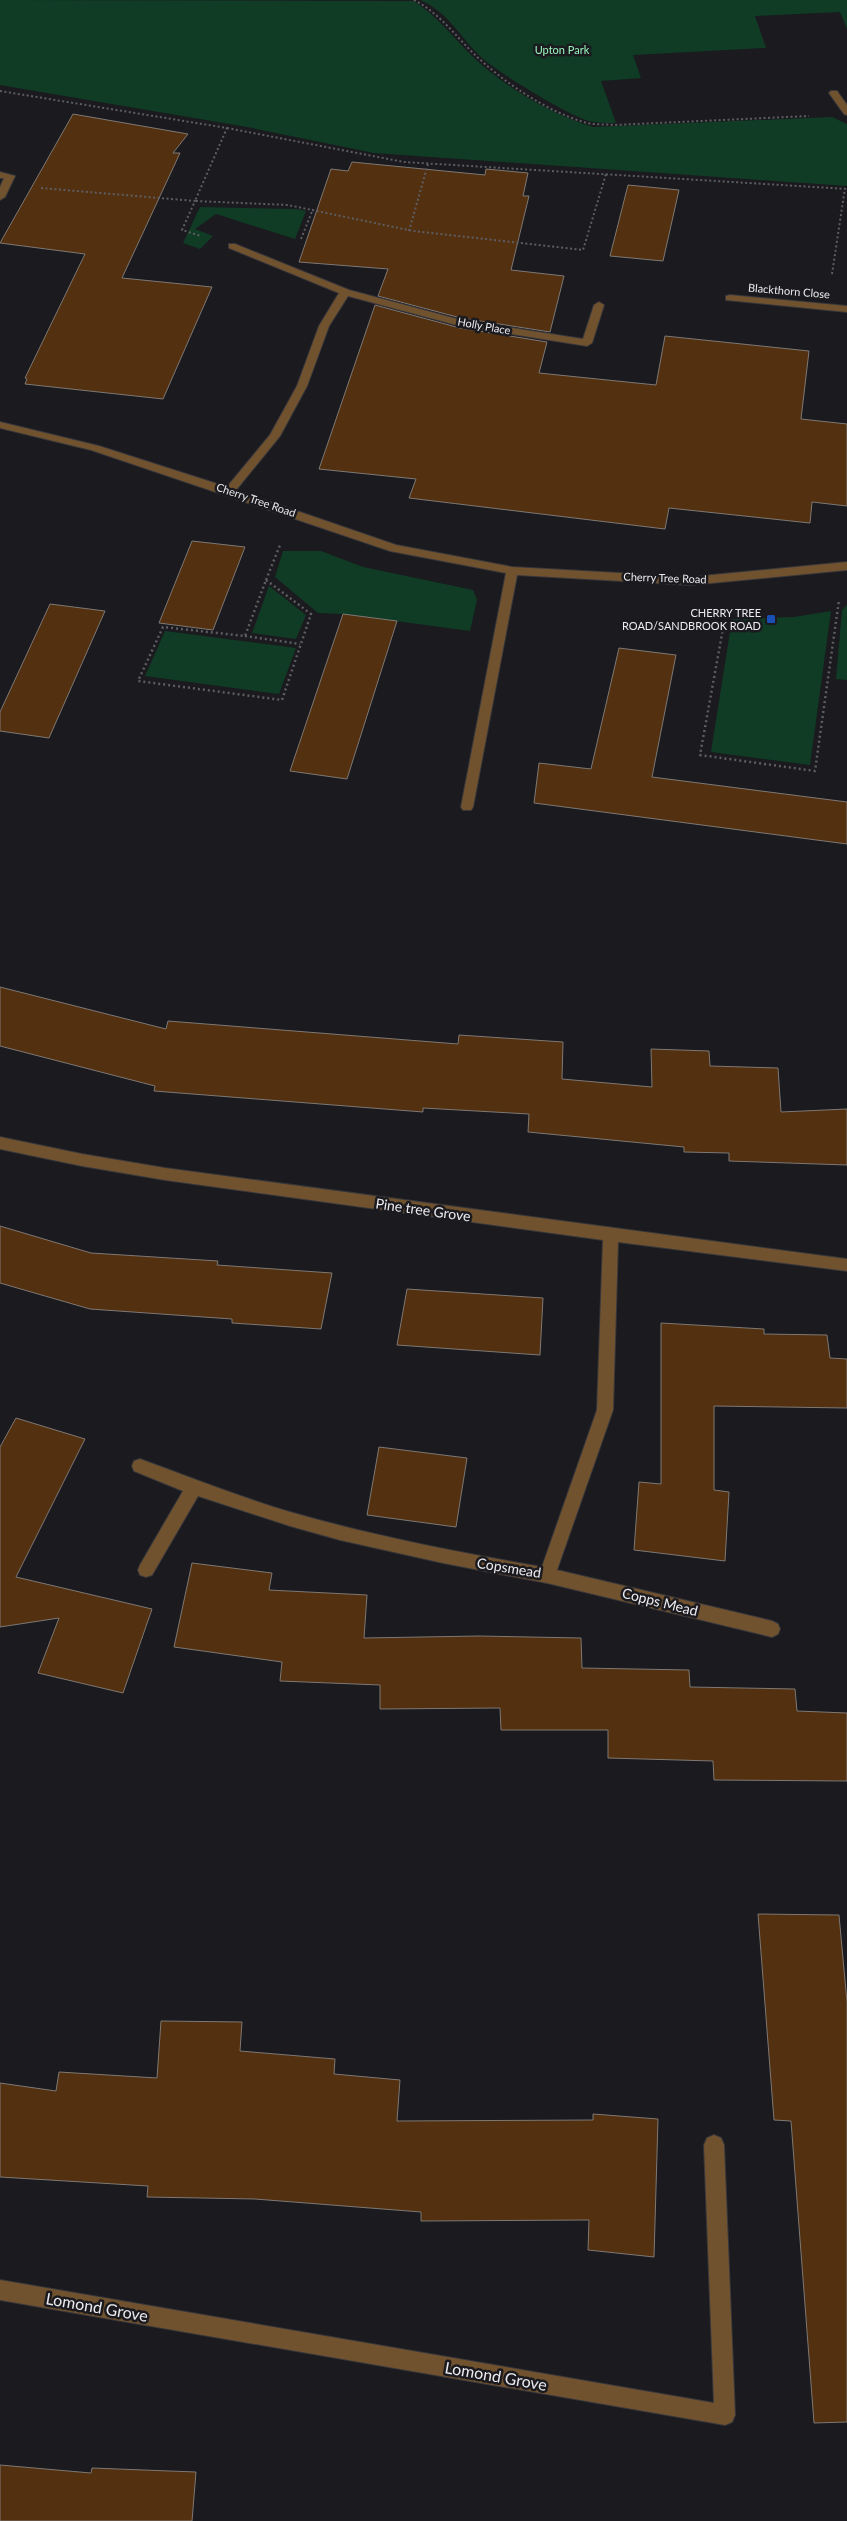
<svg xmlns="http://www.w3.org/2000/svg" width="847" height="2521" viewBox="0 0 847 2521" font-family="Lato,sans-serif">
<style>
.green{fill:#103c25}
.building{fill:#53300f;stroke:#7e7874}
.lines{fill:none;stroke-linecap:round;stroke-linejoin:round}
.lane-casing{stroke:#37373c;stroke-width:2}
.street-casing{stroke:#37373c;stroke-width:2}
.path-far1{stroke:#5d5d62;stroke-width:2;stroke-dasharray:2 2.5;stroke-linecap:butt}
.path{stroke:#5d5d62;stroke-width:2.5;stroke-dasharray:2 3;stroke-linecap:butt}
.lane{fill:#71522e;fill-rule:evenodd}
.street{fill:#71522e;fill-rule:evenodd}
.transit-dot{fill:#1a4fb4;stroke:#1a1a1f;stroke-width:2}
.labels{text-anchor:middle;stroke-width:5;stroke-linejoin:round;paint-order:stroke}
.far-park-label{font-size:11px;fill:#99f4bd;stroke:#1a1a1f}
.far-street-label{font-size:11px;fill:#ececf0;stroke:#1a1a1f}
.far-poi-label{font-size:11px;fill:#ececf0;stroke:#1a1a1f;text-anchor:end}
.street-label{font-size:14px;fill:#ececf0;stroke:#1a1a1f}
.near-street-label{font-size:16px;fill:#ececf0;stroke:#1a1a1f}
</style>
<rect width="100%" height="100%" fill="#1a1a1f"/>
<path class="green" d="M0 0 414 1C437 16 453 37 472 56 503 86 552 115 593 127L832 117 847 124V186L374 153 247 127 0 85Z
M420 0H847V29L840 12 755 16 766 48 633 55 641 78 601 81 616 123C608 123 600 123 593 122 573 119 497 72 481 57 461 38 447 11 420 0Z
M200 207 296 209 306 211 295 239 216 214 195 229 213 236 200 249 183 243Z
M283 551H321L363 567 473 590 477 600 470 631 343 614 318 613 275 577Z
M269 586 306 615 296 639 252 633Z
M847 605V680L836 679 842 610Z
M831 611 810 765 711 752 732 619 794 617Z
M165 631 296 648 279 694 145 676Z"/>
<path class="building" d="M73 114 188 134 173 153H180L122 278 212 287 163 399 25 384 27 379 25 378 85 254 0 243Z
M352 162 485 175 486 169 528 173 523 196H529L511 270 564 276 550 332 461 318 378 296 388 269 299 262 331 169 348 171Z
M628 185 679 190 663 261 610 256Z
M375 305 460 328 547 342 539 373 656 385 665 336 809 351 801 419 847 424V506L812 502 810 523 669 508 665 529 409 498 416 479 319 469Z
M192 541 245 547 213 630 159 623Z
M50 604 105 611 49 738 0 731V712Z
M343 614 397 621 347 779 290 771Z
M619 648 676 655 652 777 847 802V844L534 803 539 763 591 769Z
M0 987 166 1029 168 1021 458 1044 459 1035 563 1042 562 1079 652 1087 651 1049 709 1051 710 1066 778 1068 781 1112 847 1109V1165L729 1161V1153L684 1152V1147L528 1132 529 1114 423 1108V1112L154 1091 155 1086 0 1046Z
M0 1226 91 1253 218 1261 217 1265 332 1273 321 1329 232 1323V1319L90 1309 0 1283Z
M407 1289 543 1298 540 1355 397 1345Z
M661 1323 764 1329V1334L827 1335 830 1358 847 1359V1408L714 1406V1490L729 1492 725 1561 634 1550 639 1482 661 1484Z
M16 1418 85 1439 16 1577 152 1609 123 1693 38 1673 59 1618 0 1627V1447Z
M379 1447 467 1458 456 1527 367 1515Z
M192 1563 272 1573 269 1590 367 1595 364 1638 479 1636 581 1638 582 1668 689 1670 690 1687 795 1689 797 1711 847 1713V1781L714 1780 713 1761 608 1758V1730H501L500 1708 380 1709V1685L280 1681 282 1662 174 1647Z
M758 1914 839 1915 847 2002V2422L814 2423 791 2121 774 2120Z
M161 2021 242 2022 240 2051 335 2059 334 2074 400 2080 397 2121 593 2120V2114L658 2119 654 2257 588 2250 589 2220 421 2221V2212L255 2199 147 2197 148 2186 0 2177V2083L56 2091 59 2072 157 2078Z
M0 2465 91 2473 92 2468 196 2472 192 2521H0Z"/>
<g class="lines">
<g class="lane-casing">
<path id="lane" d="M831 91H837L847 105V115L844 114 829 93Z"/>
</g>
<g class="street-casing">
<path id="street" d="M0 172 15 176 5 197 0 200V187L4 178H0Z
M229 244H235L349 290 461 320 583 339 594 305 599 302 604 305 592 343 587 346 460 326 348 296 329 326 307 386 280 436 236 490 396 545 512 567 691 577 847 562V570L691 585 517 575 473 807 471 810H463L461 807 506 573 390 551 91 450 0 428V422L99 446 227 487 270 435 297 386 319 326 339 293 229 248Z
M730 295 847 306V312L726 300V296Z
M0 1137 82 1154 165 1168 847 1259V1271L618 1242 613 1410 557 1570 772 1621 778 1624 780 1629 778 1634 772 1637 547 1583 443 1563 340 1540 290 1526 198 1496 152 1575 146 1577 140 1575 138 1570 140 1565 183 1491 134 1471 132 1466 134 1461 140 1459C190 1477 239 1497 290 1512 373 1536 457 1552 542 1567L597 1410 603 1240 165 1180 82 1166 0 1149Z
M714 2135 721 2138 724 2145 735 2415 732 2422 725 2425 0 2300V2280L714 2403 704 2145 707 2138Z"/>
</g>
<path class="path-far1" d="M414 0C439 13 454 34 473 53 503 82 547 112 587 123 596 125 605 124 614 125L809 116
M0 91 227 128 195 201 288 205 413 231 583 250 606 174
M227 128 404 162 847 189
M41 188 195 201 182 230 201 236
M409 231 428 164
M301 239 313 209
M832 274 845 188"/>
<path class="path" d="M266 580 311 614 282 700 138 681 163 627 245 636Z
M266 580 280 545
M726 612 700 755 815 771 839 600
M245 636 300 644"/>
<use href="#lane" class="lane"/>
<use href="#street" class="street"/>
</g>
<rect class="transit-dot" x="766" y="614" width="10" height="10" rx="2.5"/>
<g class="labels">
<g class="far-park-label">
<text x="562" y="54">Upton Park</text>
</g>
<g class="far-street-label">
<text transform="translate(789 291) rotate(5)" y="4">Blackthorn Close</text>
<text transform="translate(484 326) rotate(10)" y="4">Holly Place</text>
<text transform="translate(256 500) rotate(19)" y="4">Cherry Tree Road</text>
<text transform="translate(665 578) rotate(2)" y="4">Cherry Tree Road</text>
</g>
<g class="far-poi-label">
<text x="761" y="617">CHERRY TREE<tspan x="761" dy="13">ROAD/SANDBROOK ROAD</tspan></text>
</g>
<g class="street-label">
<text transform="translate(423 1210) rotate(8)" y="5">Pine tree Grove</text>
<text transform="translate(509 1568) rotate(9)" y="5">Copsmead</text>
<text transform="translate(660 1602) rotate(14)" y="5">Copps Mead</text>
</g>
<g class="near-street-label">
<text transform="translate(97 2307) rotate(10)" y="6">Lomond Grove</text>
<text transform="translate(496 2376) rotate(10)" y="6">Lomond Grove</text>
</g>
</g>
</svg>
